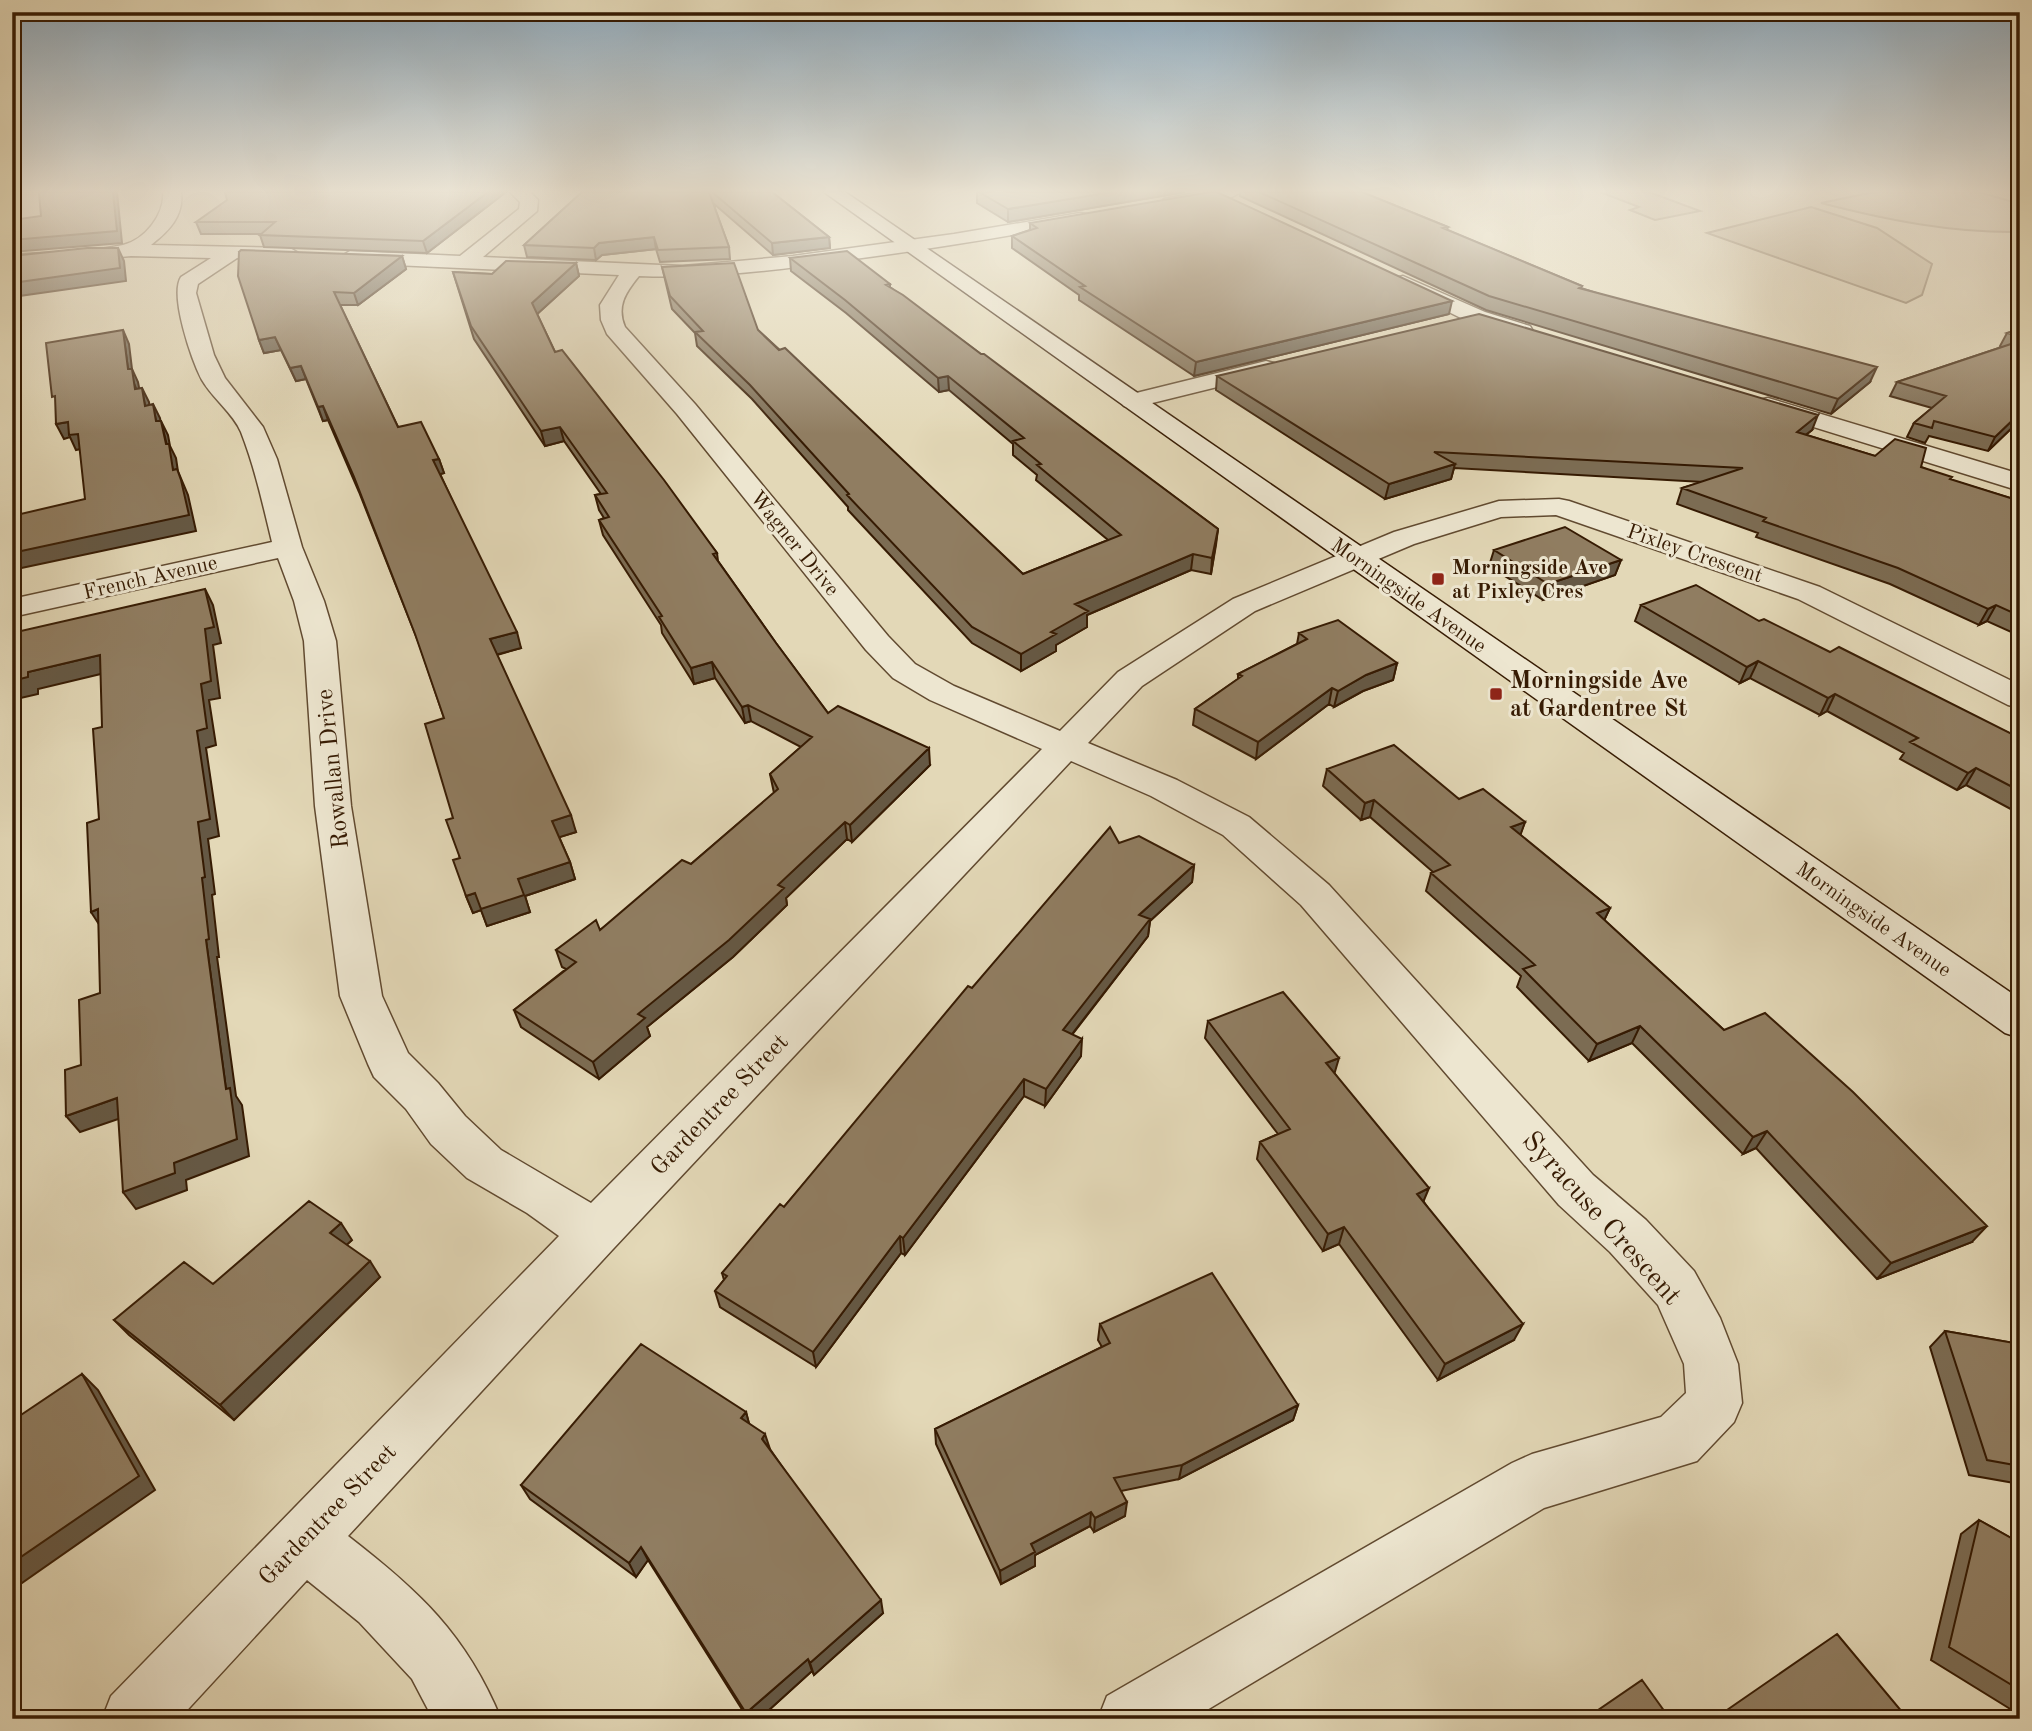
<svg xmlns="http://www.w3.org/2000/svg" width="2032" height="1731" viewBox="0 0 2032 1731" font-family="'Old Standard TT',serif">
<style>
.green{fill:#c6b898;stroke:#7e6a4e;stroke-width:2}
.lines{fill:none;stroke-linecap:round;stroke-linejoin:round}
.minor-casing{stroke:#614a30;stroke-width:3}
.secondary-casing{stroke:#361b03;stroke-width:3}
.minor{fill:#ede6d0;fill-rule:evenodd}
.secondary{fill:#ede6d0;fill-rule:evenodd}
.wall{fill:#7c6c53;stroke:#361b03;stroke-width:2}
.shaded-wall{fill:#655844;stroke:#361b03;stroke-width:2}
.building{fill:#907d61;stroke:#361b03;stroke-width:2}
.poi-dot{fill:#8f2418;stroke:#ede6d0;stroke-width:2.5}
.labels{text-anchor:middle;stroke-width:6;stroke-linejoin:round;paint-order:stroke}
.far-street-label{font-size:21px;fill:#361b03;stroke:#ede6d0}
.far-poi-label{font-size:21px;font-weight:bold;fill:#361b03;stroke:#ede6d0;text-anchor:start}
.poi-label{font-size:24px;font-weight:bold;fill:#361b03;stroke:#ede6d0;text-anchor:start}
.street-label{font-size:24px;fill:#361b03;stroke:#ede6d0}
.near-street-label{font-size:28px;fill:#361b03;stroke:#ede6d0}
</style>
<rect width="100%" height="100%" fill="#e3d8b7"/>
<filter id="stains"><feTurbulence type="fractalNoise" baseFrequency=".00286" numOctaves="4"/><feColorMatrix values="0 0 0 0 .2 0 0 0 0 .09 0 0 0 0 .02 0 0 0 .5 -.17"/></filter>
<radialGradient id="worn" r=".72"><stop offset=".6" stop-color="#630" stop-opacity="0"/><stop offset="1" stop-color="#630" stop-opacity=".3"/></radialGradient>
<path class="green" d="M1600 192H1649L1700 211 1655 220 1630 210 1639 207Z
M1874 192H1979L2020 204V232C1951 233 1887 220 1821 203Z
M1811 207 1877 228 1932 264 1922 295 1906 303 1707 233Z"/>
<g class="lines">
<g class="minor-casing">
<path id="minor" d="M163 192H181C184 216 169 231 151 245L290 248 300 254 290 260 237 258 198 284 196 293 214 355 225 378 263 427 277 459 302 547 324 601 336 641 351 806 382 996 408 1053 438 1083 465 1116 501 1150 591 1203 1042 749 930 700 893 678 866 650 677 414 607 334 601 320 600 305 619 275 350 263 340 257 350 251 460 256 519 209 520 202 510 192H530L538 200 537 211 483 257 683 266 793 256 954 234 1080 213 1086 214 1089 218 1080 223C1003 237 925 250 847 260 778 270 709 279 639 276 626 292 616 306 625 327L695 404 888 636 915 664 954 686 1060 731 1118 672 1233 599 1394 532 1499 501 1559 499 1569 501 1820 587 2020 685V708L2008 705 1798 599 1556 515 1501 517 1414 544 1255 611 1142 686 1088 743 1177 780 1249 817 1329 885 1593 1175 1646 1220 1694 1271 1720 1318 1738 1364 1742 1403 1734 1422 1697 1461 1544 1508 1192 1719H1098L1107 1696 1512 1463 1532 1454 1661 1417 1686 1393 1684 1364 1658 1305 1610 1252 1559 1205 1301 905 1223 835 1151 796 1071 761 613 1249 348 1536C419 1591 466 1634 501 1719H433L412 1679 359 1622 307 1580 179 1719H102L111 1696 559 1236 527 1213 467 1178 431 1144 406 1109 374 1077 368 1064 340 996 315 806 304 641 294 601 278 558 12 617V599L272 542C263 505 255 468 241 432 233 413 213 399 202 380 192 361 169 295 181 277L211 258 131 256 12 267V255C48 252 88 253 123 245 145 240 165 214 163 192Z
M1201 192H1241L1232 197 1170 208 1161 203 1164 199Z
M1403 276 1485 312 1530 326 1533 331 1530 336 1522 338 1469 322 1396 286 1393 282 1396 278Z
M1266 361 1274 363 1277 368 1274 373 1132 408 1124 406 1120 401 1124 396Z
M1768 398 2020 474V491L1759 410 1756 405 1759 400Z"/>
</g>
<g class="secondary-casing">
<path id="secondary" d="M824 192H845L2020 999V1038L2005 1033Z"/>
</g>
<use href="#minor" class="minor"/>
<use href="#secondary" class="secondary"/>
</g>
<path class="wall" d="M506 192 427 253 264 247 260 235V234H201L196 222Z
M582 192H772L829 237 830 248 773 255 713 203 729 247 730 259 660 262 656 249 602 255 596 260 527 257 524 245Z
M977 192H1185L1008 222 977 203Z
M1240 192H1362L1448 227 1447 230 1582 286 1581 288 1870 382 1831 414 1486 310 1240 196Z
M1030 223 1449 314 1194 376 1079 300V295L1012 248V236L1030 230Z
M239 252 402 256 406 269 358 305H340L398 427 439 459 444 473 440 474 521 648 497 655 576 832 559 837 570 862 575 879 525 896 530 912 487 926 481 910 473 913 466 896 453 818 444 718 419 644 359 492 328 420 323 421 306 379 296 381 281 350 264 353 259 340Z
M790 258 890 284V287L1218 529 1211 574 1191 570 1087 615V627L1056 645V651L1021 671 972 643 848 510V507L752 399 697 346 695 333 672 309 662 267 758 330 1023 574 1108 540 1036 480 1037 475 1013 455V444L949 390 939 392 846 313 791 271Z
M576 263 579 276 537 314 555 352 717 553 718 561 776 643 828 713 930 765 852 842 847 839 786 898 787 905 733 957 647 1027 650 1036 599 1079 521 1027 514 1010 566 969 562 967 556 950 600 930 691 864 774 793 770 774 801 747 751 721 745 723 715 678 694 684 662 633 661 625 603 535 599 520 604 518 599 510 595 495 601 494 564 441 545 446 474 339 453 272 492 274Z
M2020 329V420L1988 451 1929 436 1925 443 1907 437 1914 423 1932 408 1890 396 1897 382 2002 347 2000 346 2007 333Z
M1217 376 1812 430 1806 435 1875 456 1921 467 1951 480 2020 501V636L1987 621 1979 625 1890 584 1756 537 1758 533 1677 504 1682 488 1703 482 1454 468 1451 479 1385 499 1216 390Z
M1494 550 1621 560 1615 575 1543 600 1489 566Z
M1641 605 1759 621 2020 738V814L1966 785 1957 790 1900 759 1904 753 1827 711 1820 715 1750 678 1740 683 1635 621Z
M1299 633 1397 663 1393 680 1363 691 1334 707 1329 704 1256 759 1193 725 1195 709 1238 679V674L1297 644Z
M1327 769 1459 799 1525 822 1520 835 1610 908 1604 920 1724 1030 1972 1242 1877 1279 1756 1148 1743 1154 1632 1043 1589 1061 1517 987 1521 976 1426 891 1431 873 1433 872 1370 817 1361 820 1323 786Z
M1119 843 1194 865 1192 882 1150 921 1148 936 1072 1035 1081 1056 1045 1106 1024 1096 905 1255 901 1253 816 1367 720 1307 715 1291 724 1280 722 1273 784 1207 972 988Z
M1208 1021 1335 1074 1424 1202 1514 1340 1438 1380 1339 1244 1323 1251 1257 1159 1260 1142 1278 1134 1205 1038Z
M352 1240 346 1245 380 1277 234 1420 129 1335 114 1320 213 1284Z
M1100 1324 1298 1405 1293 1420 1179 1479 1121 1491 1125 1516 1094 1532 1090 1526 1035 1555V1566L1001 1584 936 1444 935 1429 1102 1347 1098 1340Z
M1945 1331 2020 1344V1484L1969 1475 1930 1347Z
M746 1412 749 1424 770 1449 883 1613 814 1675 812 1671 759 1719H748L648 1560 636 1577 530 1499 521 1485Z
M1979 1520 2020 1543V1715L1931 1660 1961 1534Z"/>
<path class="shaded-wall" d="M113 192H117L122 243 12 252V240Z
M488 192H506L427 253 423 241Z
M1112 192H1185L1008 222V209Z
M654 237 656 249 602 255 596 260 594 248 599 243Z
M829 237 830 248 773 255 772 243Z
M118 248 124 261 126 281 12 297V283Z
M402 256 406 269 358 305 354 293Z
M576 263 579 276 535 316 532 303Z
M1452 301 1449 314 1194 376 1196 362Z
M123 330 129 344 132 369 138 382 142 403 128 369Z
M275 337 281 350 264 353 259 340Z
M301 366 306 379 296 381 290 368Z
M1877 367 1870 382 1831 414 1838 399Z
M948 376 949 390 939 392 938 378Z
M142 388 149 402 151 420 145 406Z
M153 404 160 418 163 436 156 421Z
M323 406 328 420 323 421 318 407Z
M2020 413V420L1988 451 1995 437Z
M1818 415 1812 430 1791 446 1797 432Z
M161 421 168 435 170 446 176 458 180 485 173 470Z
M68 422 78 434 85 448 76 450 70 437 64 439 56 424Z
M560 427 564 441 545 446 541 431Z
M439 459 444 473 437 475 433 460Z
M1455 464 1451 479 1385 499 1389 484Z
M177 469 188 495 196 531 12 570V553Z
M1218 529 1216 545 1211 574 1212 558Z
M1193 554 1191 570 1087 615V627L1056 645V651L1021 671V654L1051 632 1075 604Z
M1621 560 1615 575 1543 600 1548 584Z
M205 589 213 605 221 643 213 645 220 698 209 700 216 745 206 748 219 836 208 839 215 894 212 895 219 957H217L236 1096 242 1105 249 1156 186 1180 187 1190 136 1209 123 1192 174 1163 226 1089 206 940 198 822 197 731 205 629Z
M1996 605 1987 621 1979 625 1988 609Z
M517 632 521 648 495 655 490 639Z
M100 655 109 672 38 689V694L12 700V681L28 672Z
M1758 661 1750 678 1740 683 1747 667Z
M712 662 715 678 694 684 691 668Z
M1397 663 1393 680 1363 691 1334 707 1338 691 1366 675Z
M1332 688 1329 704 1256 759 1258 742Z
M1835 694 1827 711 1820 715 1828 698Z
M748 705 751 721 745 723 742 707Z
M929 748 930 765 852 842 850 825Z
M1976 768 1966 785 1957 790 1968 773Z
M1374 800 1370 817 1361 820 1365 803Z
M571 815 576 832 557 838 552 821Z
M845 822 847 839 786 898 787 905 733 957 647 1027 650 1036 599 1079 593 1062 638 1014Z
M1525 822 1519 839 1511 827Z
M570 862 575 879 525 896 530 912 487 926 481 910 473 913 466 896Z
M1194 865 1192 882 1150 921 1148 936 1062 1047 1063 1030 1139 915Z
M1610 908 1602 925 1597 913Z
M98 909 102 929 91 912Z
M1640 1026 1632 1043 1589 1061 1597 1044Z
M1082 1039 1081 1056 1045 1106 1046 1089Z
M1339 1058 1334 1075 1326 1063Z
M1024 1079V1096L905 1255 903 1238Z
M117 1098 130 1115 80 1132 66 1116Z
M1767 1131 1756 1148 1743 1154 1753 1137Z
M1429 1188 1422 1205 1417 1194Z
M341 1223 352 1240 341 1250 330 1233Z
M1987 1226 1972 1242 1877 1279 1891 1263Z
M1344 1227 1339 1244 1323 1251 1328 1234Z
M900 1236 901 1253 816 1367 813 1352Z
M370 1261 380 1277 234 1420 220 1405Z
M1523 1324 1514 1340 1438 1380 1445 1364Z
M82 1374 98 1390 155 1490 19 1585 12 1581V1563Z
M1298 1405 1293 1420 1179 1479 1182 1465Z
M746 1412 750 1427 741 1418Z
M765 1434 770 1449 762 1439Z
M1127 1502 1125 1516 1094 1532 1095 1518Z
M1091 1512 1090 1526 1035 1555V1566L1001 1584 1000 1571 1031 1544Z
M641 1547 648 1560 636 1577 629 1563Z
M881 1600 883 1613 814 1675 810 1663Z
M808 1659 812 1671 759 1719H749L746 1713Z"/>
<path class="building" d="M39 192H113L117 231 12 240V220L41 216Z
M225 192H488L423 241 260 235 275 222H196L227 200Z
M582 192H709L729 247 658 250 654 237 599 243 594 248 524 245Z
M712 192H772L829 237 772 243Z
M979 192H1112L1008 209Z
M1210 192H1217L1452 301 1196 362 1080 287 1085 286 1012 236 1037 228 1030 223Z
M1259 192H1362L1448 227 1443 228 1582 286 1579 288 1877 367 1838 399 1489 296Z
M87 248H118L120 268 12 283V256Z
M241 250 402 256 354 293 334 292 398 427 421 422 439 459 433 460 517 632 490 639 571 815 552 821 570 862 518 879 524 895 481 909 475 893 466 896 453 860 460 858 446 820 453 818 425 724 444 718 415 634 354 477 323 406 318 407 301 366 290 368 275 337 259 340 238 276 239 252Z
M847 251 890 284 886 285 903 295 981 354H984L1218 529 1212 558 1193 554 1075 604 1088 611 1051 632 1056 634 1021 654 972 627 847 495 849 494 750 385 695 332 703 331 670 296 662 267 734 263 758 330 779 350 785 348 1023 574 1121 535 1037 465 1041 464 1013 441 1024 438 948 376 938 378 845 300 790 258Z
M506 261 576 263 532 303 555 352 562 350 664 480 717 553 713 554 776 643 828 713 838 706 929 748 850 825 845 822 778 885 784 888 729 940 638 1014 645 1018 593 1062 514 1010 576 962 556 950 596 920 600 930 682 860 691 864 778 789 770 774 812 737 748 705 742 707 712 662 691 668 659 617 662 616 599 520 609 517 595 495 607 493 560 427 541 431 471 326 453 272 492 274Z
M1479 314 1818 415 1797 432 1875 456 1895 439 1926 448 1921 467 1952 477 1950 479 2020 501V616L1996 605 1988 609 1898 568 1763 521 1766 518 1682 488 1743 468 1434 452 1455 464 1389 484 1217 376Z
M2020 329V337L2007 333Z
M123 330 128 369H132L135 389 142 388 145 406 153 404 156 421H161L166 444H169L173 470 177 469 181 480 189 515 12 553V516L85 499 78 434 69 435 68 422 56 424 55 396 52 397 46 343Z
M2020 341V413L1995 437 1934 421 1932 428 1914 423 1946 396 1897 382Z
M1565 527 1621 560 1548 584 1494 550Z
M1696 585 1759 621 1764 619 1830 652 1839 647 2020 738V791L1976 768 1968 773 1910 742 1918 738 1835 694 1828 698 1758 661 1747 667 1641 605Z
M205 589 214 627 205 629 211 681 201 684 207 728 197 731 210 819 198 822 205 877 202 878 209 939 206 940 226 1089 230 1088 237 1139 174 1163 175 1173 123 1192 117 1098 66 1116 65 1070 81 1065 79 1000 100 993 98 909 91 912 87 823 99 819 93 729 102 727 100 655 28 672V677L12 681V633Z
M1338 620 1397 663 1366 675 1338 691 1332 688 1258 742 1195 709 1242 676 1238 674 1307 639 1299 633Z
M1394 745 1459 799 1483 789 1525 822 1511 827 1610 908 1597 913 1724 1030 1765 1013 1853 1092 1987 1226 1891 1263 1767 1131 1753 1137 1640 1026 1597 1044 1523 969 1535 965 1431 873 1450 865 1374 800 1365 803 1327 769Z
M1110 827 1119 843 1139 836 1194 865 1139 915 1150 919 1063 1030 1082 1039 1046 1089 1024 1079 903 1238 900 1236 813 1352 715 1291 727 1276 722 1273 780 1204 784 1207 968 986 972 988Z
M1283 992 1339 1058 1326 1063 1429 1188 1417 1194 1523 1324 1445 1364 1344 1227 1328 1234 1260 1142 1290 1129 1208 1021Z
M309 1201 341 1223 330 1233 370 1261 220 1405 114 1320 184 1262 213 1284Z
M1212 1273 1298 1405 1182 1465 1114 1478 1127 1502 1095 1518 1091 1512 1031 1544 1035 1552 1000 1571 935 1429 1110 1343 1100 1324Z
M1945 1331 2020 1344V1466L1987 1460Z
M641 1344 746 1412 741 1418 765 1434 762 1439 881 1600 810 1663 808 1659 746 1713 641 1547 629 1563 521 1485Z
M82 1374 139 1476 12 1563V1421Z
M1979 1520 2020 1543V1690L1949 1647Z
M1837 1634 1908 1719H1714Z
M1642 1680 1670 1719H1585Z"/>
<linearGradient id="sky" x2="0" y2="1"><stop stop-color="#8ea9bc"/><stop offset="0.44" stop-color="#f2eddf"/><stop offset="1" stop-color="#f2eddf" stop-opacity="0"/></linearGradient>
<rect width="2032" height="434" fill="url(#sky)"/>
<g class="poi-dot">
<rect x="1431" y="572" width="14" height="14" rx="3.5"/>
<rect x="1489" y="687" width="14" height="14" rx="3.5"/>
</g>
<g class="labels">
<g class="far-street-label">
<text transform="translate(795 543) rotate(51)" y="7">Wagner Drive</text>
<text transform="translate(1695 553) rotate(19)" y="7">Pixley Crescent</text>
<text transform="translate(150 577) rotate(-13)" y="7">French Avenue</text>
<text transform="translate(1409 595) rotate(35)" y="7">Morningside Avenue</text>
<text transform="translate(1874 919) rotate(35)" y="7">Morningside Avenue</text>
</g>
<g class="far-poi-label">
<text x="1452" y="574">Morningside Ave<tspan x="1452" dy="24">at Pixley Cres</tspan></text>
</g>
<g class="poi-label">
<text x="1510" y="688">Morningside Ave<tspan x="1510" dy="28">at Gardentree St</tspan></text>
</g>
<g class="street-label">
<text transform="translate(332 769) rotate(-96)" y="8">Rowallan Drive</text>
<text transform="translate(719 1104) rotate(-46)" y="8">Gardentree Street</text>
<text transform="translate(327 1514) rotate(-46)" y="8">Gardentree Street</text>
</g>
<g class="near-street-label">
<text transform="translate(1603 1217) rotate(48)" y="10">Syracuse Crescent</text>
</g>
</g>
<rect width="2032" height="1731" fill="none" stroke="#e3d8b7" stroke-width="42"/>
<rect x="14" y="14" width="2004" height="1703" fill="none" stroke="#361b03" stroke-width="3.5"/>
<rect x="21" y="21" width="1990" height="1689" fill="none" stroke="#361b03" stroke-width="2"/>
<rect width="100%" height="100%" filter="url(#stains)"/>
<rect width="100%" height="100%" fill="url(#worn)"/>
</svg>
